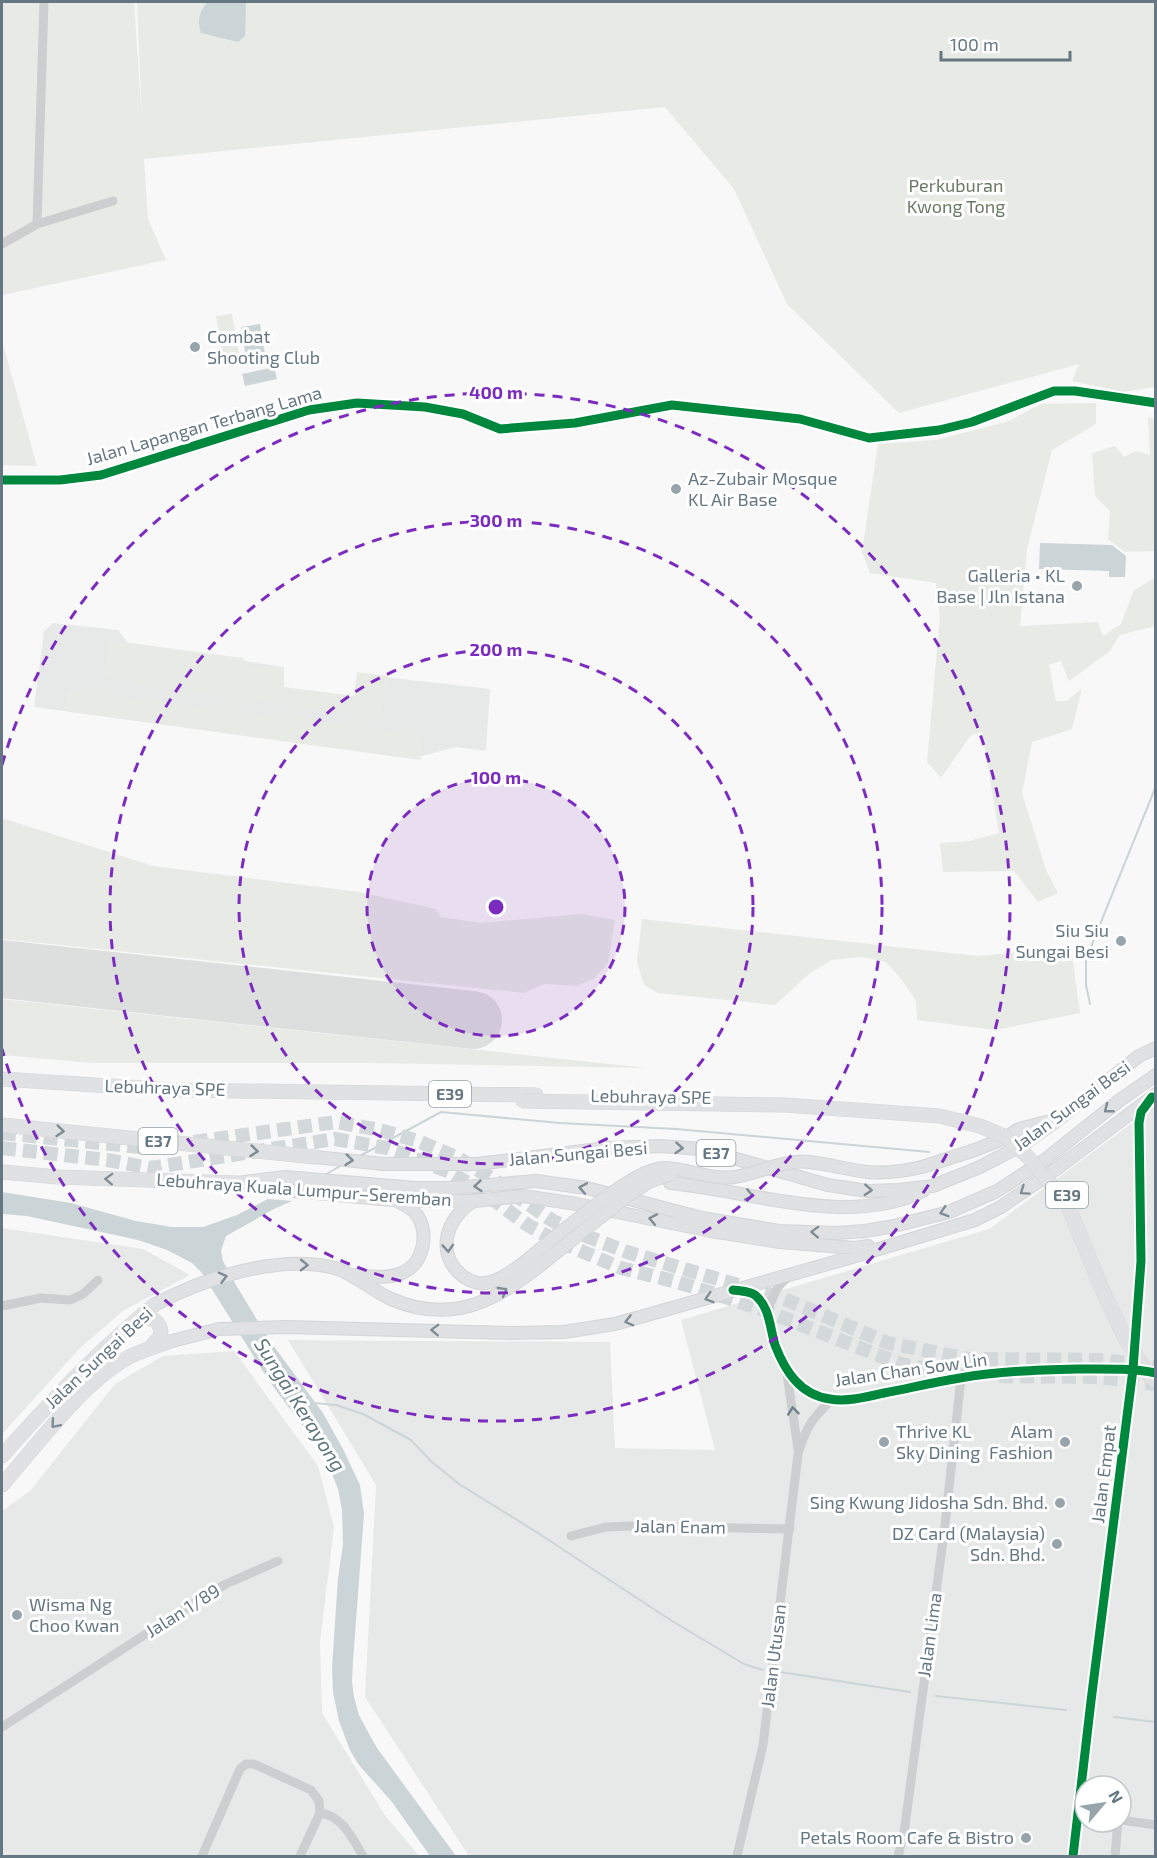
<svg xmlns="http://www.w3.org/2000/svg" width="1157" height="1858" viewBox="0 0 1157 1858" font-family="'Exo 2',sans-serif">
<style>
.built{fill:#e7e9e8;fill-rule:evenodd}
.green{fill:#e8eae5}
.water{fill:#cbd5d7}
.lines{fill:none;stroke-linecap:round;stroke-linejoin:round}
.stream{stroke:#cbd5d7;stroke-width:2}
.runway{stroke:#dddede;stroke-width:58}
.highway-tunnel{stroke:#d3d8da;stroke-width:14;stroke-dasharray:14 7;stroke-linecap:butt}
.major-casing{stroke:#d4d5d6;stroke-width:14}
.highway-casing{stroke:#d4d5d5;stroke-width:15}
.minor{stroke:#cdcecf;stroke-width:9}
.major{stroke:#e0e1e2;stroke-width:12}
.highway{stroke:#e0e1e2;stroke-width:14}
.major-bridge-casing{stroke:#d4d5d6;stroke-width:14;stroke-linecap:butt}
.highway-bridge-casing{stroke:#d4d5d5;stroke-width:15;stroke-linecap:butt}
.major-bridge{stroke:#e0e1e2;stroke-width:12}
.highway-bridge{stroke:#e0e1e2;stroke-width:14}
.cycleway-casing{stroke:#fff;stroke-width:13}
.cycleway{stroke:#00873e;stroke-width:9}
.oneway{stroke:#7d8c95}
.oneway2{stroke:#6e808a}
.ring{fill:none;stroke:#7b2cbf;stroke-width:3;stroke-dasharray:10 8}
.poi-dot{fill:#98a4ab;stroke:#fff;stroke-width:2}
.labels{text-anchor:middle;stroke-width:6;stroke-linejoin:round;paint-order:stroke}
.shield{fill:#fff;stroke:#92a0a8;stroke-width:1.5}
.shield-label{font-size:16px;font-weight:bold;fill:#647782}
.park-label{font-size:18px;fill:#697a63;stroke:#fff}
.poi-label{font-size:18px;fill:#647782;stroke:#fff;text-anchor:end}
.street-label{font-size:18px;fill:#647782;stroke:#fff}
.water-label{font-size:20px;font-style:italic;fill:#5f767c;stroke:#fff}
.centre{fill:#7b2cbf;stroke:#fff;stroke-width:3}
.ring-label{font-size:18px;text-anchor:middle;font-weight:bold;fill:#7b2cbf;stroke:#fff;stroke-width:6;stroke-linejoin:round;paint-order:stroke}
</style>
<rect width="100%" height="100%" fill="#f8f8f8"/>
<path class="built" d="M53 623 118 630 128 643 284 667V688L355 697 358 674 490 689 486 751 456 747 414 758 34 707 44 631Z
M1155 1106V1856H469L365 1697 376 1485 288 1340 610 1342 615 1448 715 1450 681 1320 989 1229ZM1085 1786H1121V1822H1085Z
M2 1228 143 1249 190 1275 123 1311 80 1348 2 1434Z
M234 1351 318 1466 334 1527 320 1642 322 1713 384 1814 419 1856H2V1511L30 1491 115 1384 163 1356Z"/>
<path class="green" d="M2 2H134L142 121 137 2H1155V387L1123 392 1072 381 1079 364 899 413 787 304 734 189 665 107 144 159 148 219 166 260 2 295Z
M232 314 241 365 225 367 216 316Z
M2 341 37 466 2 465Z
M1096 403V424L1052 450 1027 549 1020 626 1098 622 1103 636 1121 624 1134 590 1155 578V607L1154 608 1155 626 1120 635 1109 652 1069 681 1061 661 1049 665 1056 701H1067L1082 688 1072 729 1032 742 1022 793 1046 870 1058 893 1038 902 1014 871 943 872 940 843 969 841 999 833 982 732 971 735 941 778 927 762 940 617 936 583 870 573 862 552 878 444 936 440 1009 421 1041 404Z
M1148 417 1155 419V551L1125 552 1108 539 1110 511 1095 496 1092 453 1115 446 1124 457 1136 451 1150 455Z
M108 640 242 658 250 666 284 667V687L354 696 357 672 387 676 381 717 144 687 134 682 104 678Z
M73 690 419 734 423 740 420 760 64 711 67 693Z
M2 818 153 866 359 892 436 909 441 917 480 923 581 914 615 920 608 963 594 979 576 986 544 984 524 993 2 939Z
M642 919 978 956 1071 948 1080 1013 995 1030 917 1020 916 1001 902 980 886 962 861 957 832 960 810 973 775 1005 658 993 644 985 637 962Z
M2 999 647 1068 371 1063H92L2 1055Z"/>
<path class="water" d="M207 2H246L245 36 238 42 201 33C197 19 199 13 207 2Z
M260 324 265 354 246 357 241 327Z
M274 367 277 379 245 386 242 374Z
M1040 543 1112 545 1126 556 1125 577H1109V571L1039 569Z
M2 1192 71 1203 136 1221 172 1227H203L237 1215 268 1199 292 1201 274 1209 226 1236 221 1251 223 1261 236 1285 270 1341 323 1413 343 1449 360 1485 364 1514 353 1661 352 1681 354 1697 359 1715 368 1732 377 1748 456 1856H430L392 1802 358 1764 350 1750 339 1721 333 1692 332 1668 338 1578 343 1544 342 1510 338 1489 325 1456 269 1381 202 1273 192 1263 167 1250 138 1240 27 1216 2 1214Z"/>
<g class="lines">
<path class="stream" d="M1090 1004 1086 985V959L1156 786
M358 1157 441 1112 560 1123 676 1129 929 1152
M323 1176 342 1165
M314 1403 336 1405 363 1414 411 1440 431 1461 459 1484 538 1533 672 1621 744 1664 763 1670
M780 1672 910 1692
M936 1696 1066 1710
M1114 1717 1156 1722"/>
<path class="runway" d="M2 969 473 1020"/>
<path class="highway-tunnel" d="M2 1133 149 1148 172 1145
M194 1142 336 1122 380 1130 418 1141 458 1158 491 1178 553 1221 586 1236 627 1252 782 1298 888 1343 969 1359 1104 1360 1156 1367
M2 1148 107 1160 150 1168 335 1139 387 1148 450 1172 487 1195 526 1224 551 1238 621 1268 677 1282 756 1307 901 1364 963 1375 974 1376
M999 1376 1098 1377 1156 1384"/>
<g class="major-casing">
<path id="major" d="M315 1157 384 1164H477L607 1148 661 1146 701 1149 828 1185 867 1191 899 1190 933 1186 980 1167 1024 1144 1059 1119 1139 1056 1156 1048
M922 1167 975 1150 1005 1138 1019 1129 1050 1121
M236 1183 285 1177 416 1188H452L536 1181 587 1188 702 1218 779 1231 836 1233 865 1231 894 1226 949 1212 997 1191 1046 1159 1120 1100 1156 1075
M670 1183C749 1190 848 1228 923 1191
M246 1185 260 1188 393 1200 474 1201 523 1196 577 1204 711 1231 780 1242 855 1248 868 1246
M474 1201C446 1217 434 1255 464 1277 470 1281 478 1284 486 1283 509 1280 543 1246 562 1231
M352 1275C368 1276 389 1280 404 1272 424 1262 429 1233 417 1215 412 1208 405 1205 397 1201
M154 1305C204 1278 278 1254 335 1268 355 1274 371 1290 391 1299 463 1330 510 1290 563 1247
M168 1342 219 1329 287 1327 511 1333 564 1332 615 1324 849 1258 975 1220 1001 1207 1059 1167 1156 1094"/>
</g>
<g class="highway-casing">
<path id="highway" d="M2 1079 173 1090 536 1095
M2 1125 315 1157
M2 1172 58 1177 236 1183
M137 1321C141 1320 147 1317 152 1319 158 1321 163 1329 160 1336 158 1340 153 1344 150 1348
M2 1456C50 1402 98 1351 154 1305
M2 1485C38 1444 82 1383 129 1357 141 1351 155 1347 168 1342"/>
</g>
<path class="minor" d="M37 224 113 201
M2 244 37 224 44 2
M2 480H60L101 475 309 410 357 403 425 407 463 414 500 429 575 423 672 405 800 419 869 438 939 430 972 422 1054 391H1075L1156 403
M737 1291C743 1291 749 1291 754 1295 769 1306 770 1329 775 1345 784 1371 800 1395 830 1399 860 1403 916 1387 947 1380 992 1371 1038 1370 1084 1369 1101 1369 1121 1367 1138 1370
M2 1306 41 1298 70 1300 83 1294 98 1280
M767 1312C772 1299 776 1285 789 1277
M787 1374 798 1449
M571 1536 606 1527 631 1526 790 1529
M2 1727 197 1601 226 1584 278 1561
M1121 1820 1156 1825
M202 1856 240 1769 246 1764H254L311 1790 319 1801 320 1813C343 1816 352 1838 363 1856
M300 1856 320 1813
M737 1856 763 1745 798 1454C806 1427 812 1419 831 1400
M898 1856 904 1833 945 1525 961 1378
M1073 1856 1091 1701 1133 1369 1141 1261 1139 1123 1141 1112 1147 1104
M1115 1856 1118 1822"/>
<use href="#major" class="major"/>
<use href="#highway" class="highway"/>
<g class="major-bridge-casing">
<path id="major-bridge" d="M562 1231C586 1214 637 1167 666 1168 689 1169 711 1180 734 1177 759 1174 783 1159 809 1162 829 1164 848 1170 868 1172 886 1174 904 1171 922 1167
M563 1247 626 1197 649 1182 671 1174"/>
</g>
<g class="highway-bridge-casing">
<path id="highway-bridge" d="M522 1101 784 1105 940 1116 980 1126 1006 1137 1027 1156 1067 1203 1102 1289 1125 1338 1151 1378 1156 1381"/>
</g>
<use href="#major-bridge" class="major-bridge"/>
<use href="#highway-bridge" class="highway-bridge"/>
<g class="cycleway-casing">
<path id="cycleway" d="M2 480H60L101 475 309 410 357 403 425 407 463 414 500 429 575 423 672 405 800 419 869 438 939 430 972 422 1054 391H1075L1156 403
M733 1290C740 1291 749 1291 755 1295 770 1307 770 1329 775 1345 785 1371 800 1395 830 1399 847 1402 867 1397 884 1393 910 1388 935 1382 960 1378 999 1371 1039 1370 1078 1369 1104 1369 1130 1368 1156 1373
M1073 1856 1091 1701 1133 1369 1141 1261 1139 1123 1141 1112 1152 1097"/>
</g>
<use href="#cycleway" class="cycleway"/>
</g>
<defs><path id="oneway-chevron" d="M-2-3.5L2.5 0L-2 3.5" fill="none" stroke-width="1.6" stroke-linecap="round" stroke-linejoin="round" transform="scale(1.5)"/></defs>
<g class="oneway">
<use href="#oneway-chevron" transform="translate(1108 1109) rotate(142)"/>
<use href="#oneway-chevron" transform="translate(60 1131) rotate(6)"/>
<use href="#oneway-chevron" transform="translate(679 1148) rotate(4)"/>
<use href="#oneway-chevron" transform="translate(254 1151) rotate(6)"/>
<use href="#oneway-chevron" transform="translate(349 1160) rotate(6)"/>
<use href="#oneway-chevron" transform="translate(109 1179) rotate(-178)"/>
<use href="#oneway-chevron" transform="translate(478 1186) rotate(175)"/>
<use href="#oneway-chevron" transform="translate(583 1188) rotate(-170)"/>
<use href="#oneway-chevron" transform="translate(868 1190) rotate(3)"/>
<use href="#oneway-chevron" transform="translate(1024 1191) rotate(145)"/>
<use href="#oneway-chevron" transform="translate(749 1195) rotate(12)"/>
<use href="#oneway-chevron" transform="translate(944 1212) rotate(163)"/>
<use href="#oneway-chevron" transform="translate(653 1219) rotate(-169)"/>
<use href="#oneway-chevron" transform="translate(815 1232) rotate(-178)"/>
<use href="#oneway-chevron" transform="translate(448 1248) rotate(86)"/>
<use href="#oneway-chevron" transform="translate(304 1265) rotate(1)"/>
<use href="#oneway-chevron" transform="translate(223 1277) rotate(-15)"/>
<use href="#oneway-chevron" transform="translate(503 1291) rotate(-30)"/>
<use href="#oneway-chevron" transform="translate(709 1298) rotate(163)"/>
<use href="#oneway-chevron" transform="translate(629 1321) rotate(166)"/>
<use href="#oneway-chevron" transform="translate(435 1330) rotate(-178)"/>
<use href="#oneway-chevron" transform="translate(55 1424) rotate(131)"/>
</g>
<use class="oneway2" href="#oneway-chevron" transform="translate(793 1411) rotate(-96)"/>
<circle cx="496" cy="907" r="129" fill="#7b2cbf" fill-opacity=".12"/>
<g class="ring">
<circle cx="496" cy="907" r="129"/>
<circle cx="496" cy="907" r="257"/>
<circle cx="496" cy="907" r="386"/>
<path d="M2 765A514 514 0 1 1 2 1049"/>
</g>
<g class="poi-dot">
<circle cx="195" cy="347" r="6"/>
<circle cx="676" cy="489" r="6"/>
<circle cx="1077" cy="586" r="6"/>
<circle cx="1121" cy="941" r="6"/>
<circle cx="884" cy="1442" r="6"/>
<circle cx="1065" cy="1442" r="6"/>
<circle cx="1060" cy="1503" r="6"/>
<circle cx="1057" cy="1544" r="6"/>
<circle cx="17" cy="1615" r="6"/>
<circle cx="1026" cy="1838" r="6"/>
</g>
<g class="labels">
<g class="shield">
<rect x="429" y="1081" width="42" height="26" rx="4.5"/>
<rect x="138.5" y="1128" width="39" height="26" rx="4.5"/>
<rect x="696.5" y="1140" width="39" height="26" rx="4.5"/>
<rect x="1046" y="1182" width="42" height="26" rx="4.5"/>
</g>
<g class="shield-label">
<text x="450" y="1100">E39</text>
<text x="158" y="1147">E37</text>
<text x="716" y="1159">E37</text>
<text x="1067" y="1201">E39</text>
</g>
<g class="park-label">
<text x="956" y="192">Perkuburan<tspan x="956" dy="21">Kwong Tong</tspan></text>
</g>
<g class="poi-label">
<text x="207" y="343" text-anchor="start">Combat<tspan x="207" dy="21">Shooting Club</tspan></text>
<text x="688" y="485" text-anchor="start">Az-Zubair Mosque<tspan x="688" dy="21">KL Air Base</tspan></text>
<text x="1065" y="582">Galleria • KL<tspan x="1065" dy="21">Base | Jln Istana</tspan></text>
<text x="1109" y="937">Siu Siu<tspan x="1109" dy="21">Sungai Besi</tspan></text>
<text x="896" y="1438" text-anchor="start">Thrive KL<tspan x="896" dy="21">Sky Dining</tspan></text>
<text x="1053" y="1438">Alam<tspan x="1053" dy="21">Fashion</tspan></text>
<text x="1048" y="1509">Sing Kwung Jidosha Sdn. Bhd.</text>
<text x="1045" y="1540">DZ Card (Malaysia)<tspan x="1045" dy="21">Sdn. Bhd.</tspan></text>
<text x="29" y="1611" text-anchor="start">Wisma Ng<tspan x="29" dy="21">Choo Kwan</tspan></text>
<text x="1014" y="1844">Petals Room Cafe &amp; Bistro</text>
</g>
<g class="street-label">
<text transform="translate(204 426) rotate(-16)" y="6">Jalan Lapangan Terbang Lama</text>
<text transform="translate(165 1088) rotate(2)" y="6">Lebuhraya SPE</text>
<text transform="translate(651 1097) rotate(1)" y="6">Lebuhraya SPE</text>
<text transform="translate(1072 1106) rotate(-36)" y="6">Jalan Sungai Besi</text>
<text transform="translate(578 1154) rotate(-5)" y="6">Jalan Sungai Besi</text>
<text transform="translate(304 1190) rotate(4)" y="6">Lebuhraya Kuala Lumpur–Seremban</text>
<text transform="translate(99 1358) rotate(-43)" y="6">Jalan Sungai Besi</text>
<text transform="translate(911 1370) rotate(-8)" y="6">Jalan Chan Sow Lin</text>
<text transform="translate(1104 1474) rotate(-83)" y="6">Jalan Empat</text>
<text transform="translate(680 1527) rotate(1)" y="6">Jalan Enam</text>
<text transform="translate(183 1611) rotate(-32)" y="6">Jalan 1/89</text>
<text transform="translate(930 1635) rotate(-82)" y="6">Jalan Lima</text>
<text transform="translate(774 1656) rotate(-83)" y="6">Jalan Utusan</text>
</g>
<g class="water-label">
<text transform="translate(300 1405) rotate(58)" y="7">Sungai Kerayong</text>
</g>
</g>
<circle cx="496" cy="907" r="9" class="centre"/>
<g class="ring-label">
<text x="496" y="399">400 m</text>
<text x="496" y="527">300 m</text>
<text x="496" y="656">200 m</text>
<text x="496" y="784">100 m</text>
</g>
<rect width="1157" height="1858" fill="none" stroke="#647782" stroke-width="6"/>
<g transform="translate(1103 1804) rotate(61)"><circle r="28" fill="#ffffff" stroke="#c1c9cd" stroke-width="1.5"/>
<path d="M0-4.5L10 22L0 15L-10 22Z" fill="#98a4ab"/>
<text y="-9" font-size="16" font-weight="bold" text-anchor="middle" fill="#647782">N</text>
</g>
<path d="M941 51v9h129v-9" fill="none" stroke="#647782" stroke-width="3"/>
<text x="950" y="51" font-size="18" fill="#647782" stroke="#ffffff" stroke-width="4.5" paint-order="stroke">100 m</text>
</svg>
